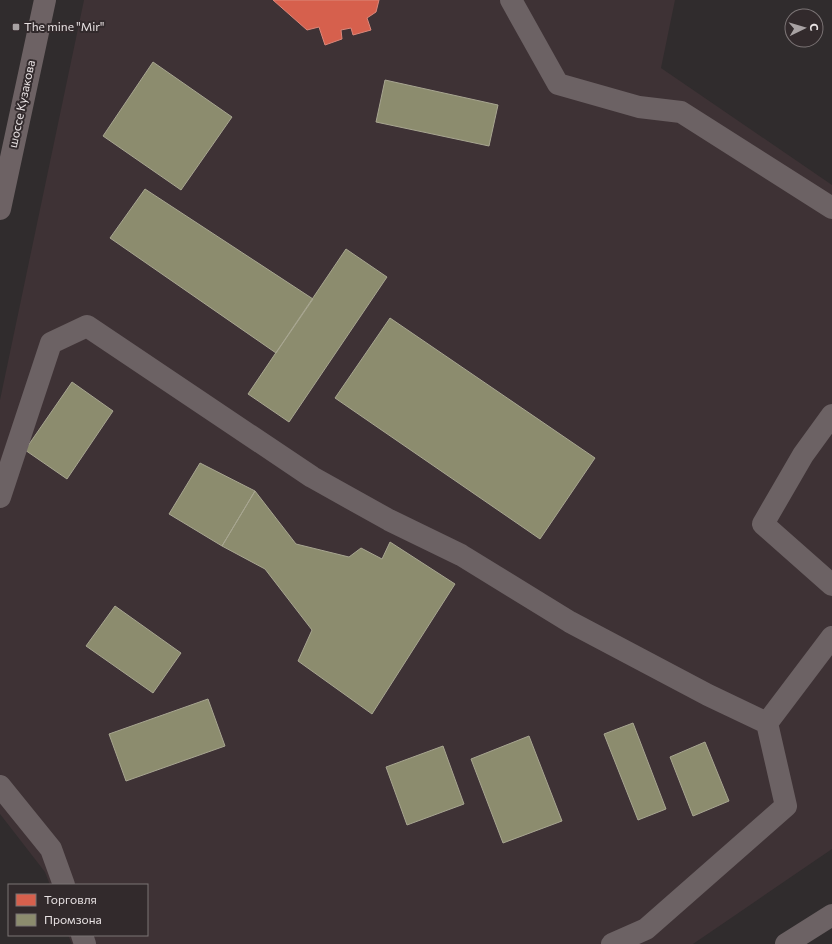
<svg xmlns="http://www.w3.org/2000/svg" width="832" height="944" viewBox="0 0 832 944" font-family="Commissioner,sans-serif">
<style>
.built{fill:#3e3235}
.shops{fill:#d6604d;stroke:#db877a}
.industry{fill:#8c8c6e;stroke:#a8a691}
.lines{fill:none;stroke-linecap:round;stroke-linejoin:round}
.minor{stroke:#6c6264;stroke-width:22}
.major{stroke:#6d6264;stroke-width:22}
.poi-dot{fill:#a8a2a3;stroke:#322a2c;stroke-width:1.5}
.labels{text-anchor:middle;stroke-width:4;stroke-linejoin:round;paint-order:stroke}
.poi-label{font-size:12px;fill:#e8e2e3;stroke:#322a2c;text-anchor:start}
.street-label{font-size:12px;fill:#e8e2e3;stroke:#322a2c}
</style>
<rect width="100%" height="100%" fill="#302c2d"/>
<path class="built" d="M84 0H675L661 68 832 185V849L693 944H72L68 935H147V885H50L45 872 0 814V400Z"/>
<path class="shops" d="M273 0H379L376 12 367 18 371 30 353 35 351 28 341 30 342 39 325 45 319 27 307 30Z"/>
<path class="industry" d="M153 62 232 117 181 190 103 136Z
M385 80 498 105 489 146 376 122Z
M145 189 313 299 276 353 110 238Z
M346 249 387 277 289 422 248 394Z
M390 318 595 458 540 539 335 398Z
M72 382 113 411 67 479 25 450Z
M200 463 255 491 222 546 169 514Z
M255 491 296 544 349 557 361 548 382 559 390 542 455 584 372 714 298 661 312 630 265 569 222 546Z
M115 606 181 653 153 693 86 646Z
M208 699 225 746 126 781 109 734Z
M633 723 666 809 638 820 604 734Z
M529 736 562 821 503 843 471 759Z
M705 742 729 801 693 816 670 757Z
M443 746 464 804 407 825 386 767Z"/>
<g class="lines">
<path class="minor" d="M511 0 558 84 639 107 681 112 832 208
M832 415 803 455 763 524 832 585
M0 497 51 343 87 326 312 477 389 520 461 555 570 622 708 695 767 723
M767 723 832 637
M0 786 51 849 64 885
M82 935 85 944
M612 944 646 929 786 806 767 723
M786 944 832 915"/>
<path class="major" d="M0 209 45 0"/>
</g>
<rect class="poi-dot" x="12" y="23" width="8" height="8" rx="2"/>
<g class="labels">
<g class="poi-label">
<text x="24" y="31">The mine "Mir"</text>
</g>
<g class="street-label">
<text transform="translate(22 104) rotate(-78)" y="4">шоссе Кузакова</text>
</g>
</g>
<rect x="8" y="884" width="140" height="52" fill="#322a2c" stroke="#7b7475"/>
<rect x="16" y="894" width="20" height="12" fill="#d6604d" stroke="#7b7475"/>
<text x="44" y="904" font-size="12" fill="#e8e2e3">Торговля</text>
<rect x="16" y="914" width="20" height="12" fill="#8c8c6e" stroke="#7b7475"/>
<text x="44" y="924" font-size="12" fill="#e8e2e3">Промзона</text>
<g transform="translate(804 28) rotate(85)"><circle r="19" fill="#322a2c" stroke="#7b7475"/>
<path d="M0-3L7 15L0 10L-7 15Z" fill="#a8a2a3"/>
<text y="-6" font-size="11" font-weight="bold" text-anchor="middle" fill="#e8e2e3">С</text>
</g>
</svg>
